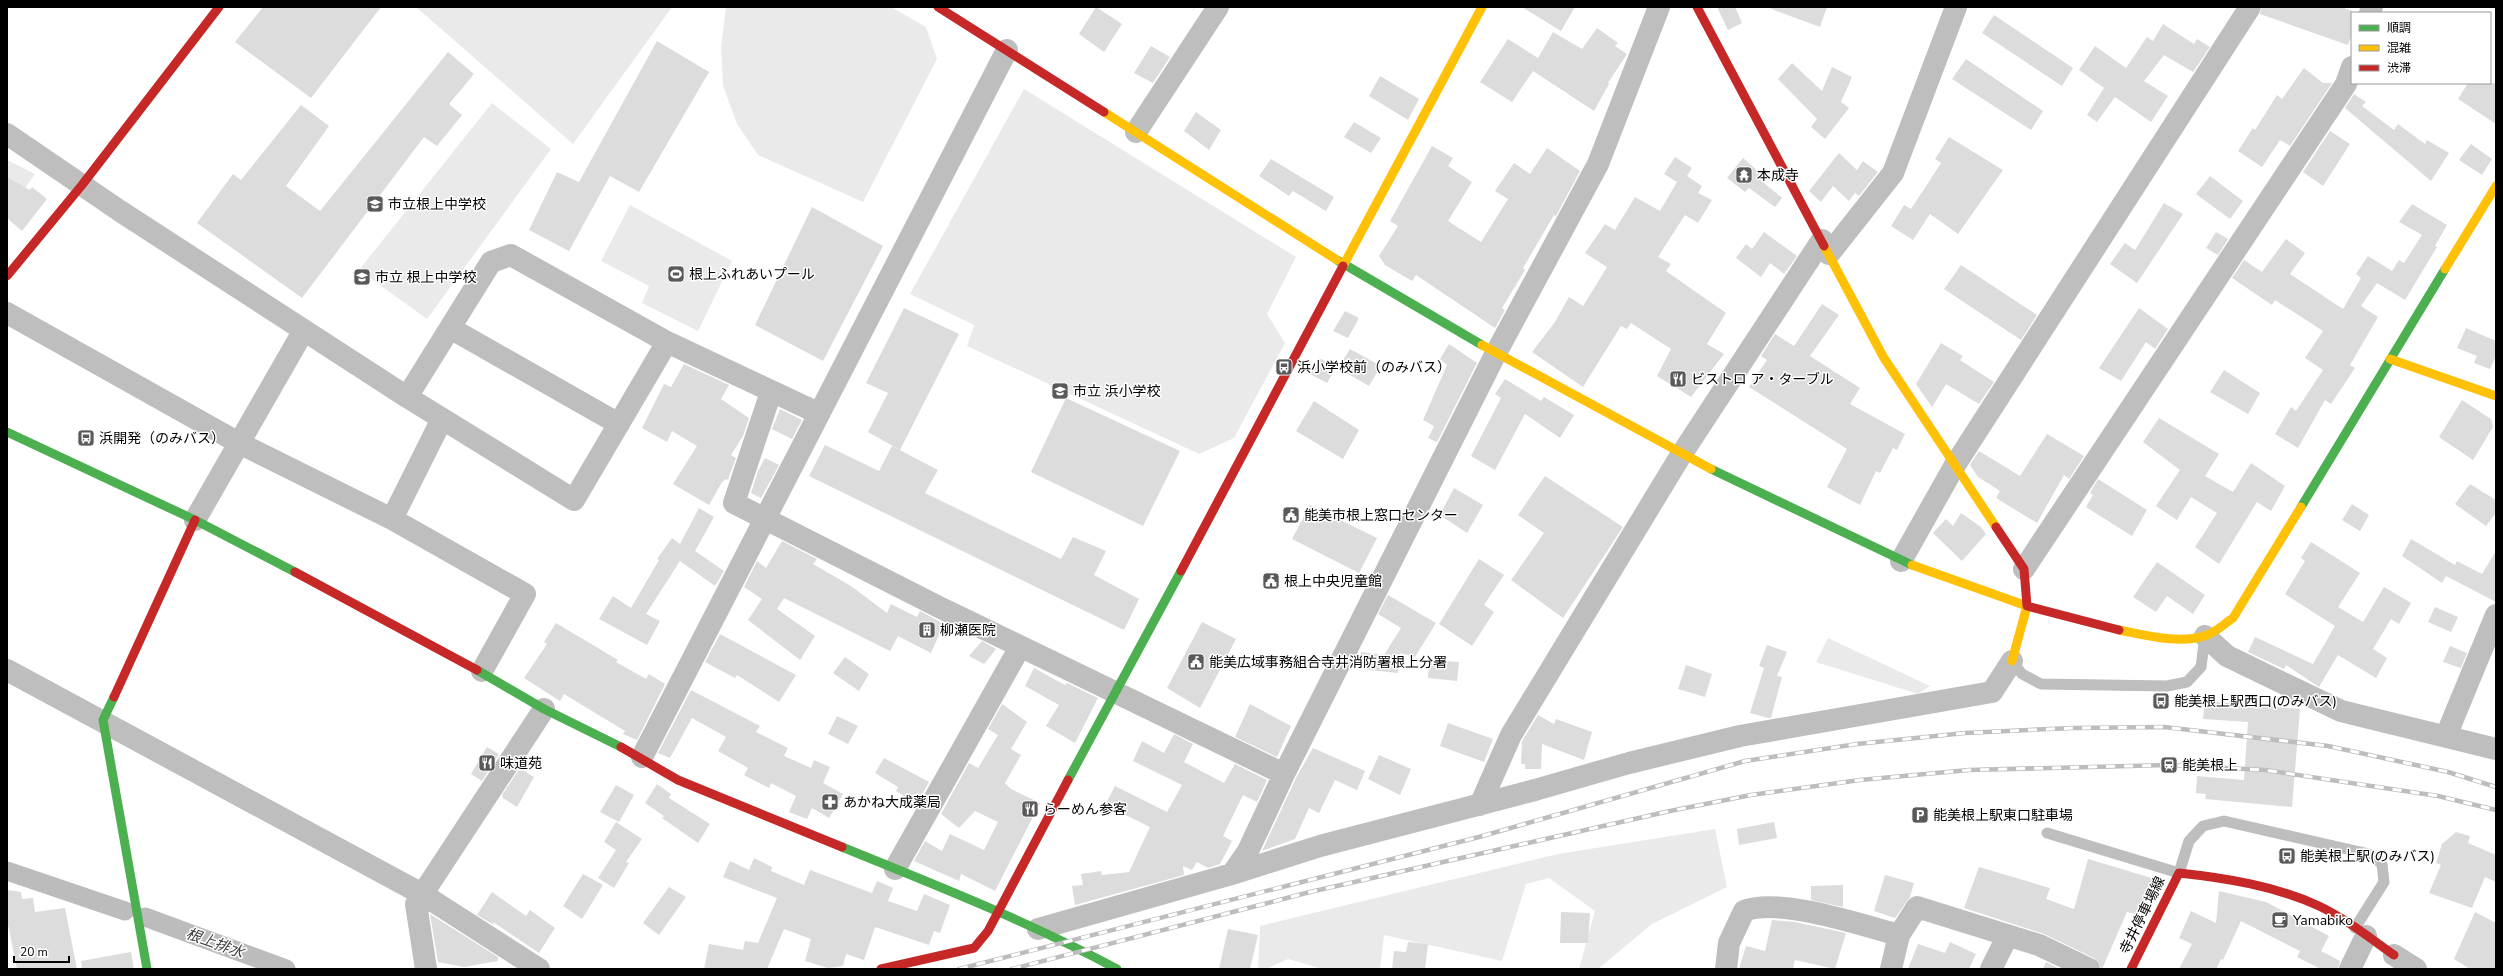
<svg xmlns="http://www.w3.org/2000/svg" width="2503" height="976" viewBox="0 0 2503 976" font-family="'Nunito Sans','Noto Sans JP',sans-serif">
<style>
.green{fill:#eaeaea}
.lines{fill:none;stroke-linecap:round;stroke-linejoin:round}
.canal{stroke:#bcbcbc;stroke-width:19}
.building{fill:#dcdcdc}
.lane{stroke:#bebebe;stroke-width:11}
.street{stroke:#bebebe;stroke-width:22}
.fast{stroke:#4caf50;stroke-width:9}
.slow{stroke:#ffc107;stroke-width:9}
.jam{stroke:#c62828;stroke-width:9}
.rail-casing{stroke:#bdbdbd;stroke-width:4.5}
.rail{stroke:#fff;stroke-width:3;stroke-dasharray:9;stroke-linecap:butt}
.labels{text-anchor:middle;stroke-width:3;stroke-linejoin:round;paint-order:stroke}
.poi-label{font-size:14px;fill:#000;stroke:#fff;text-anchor:start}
.street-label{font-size:14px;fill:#000;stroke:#fff}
.water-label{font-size:15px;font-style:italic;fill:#404040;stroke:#fff}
</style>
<rect width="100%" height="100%" fill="#fff"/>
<path class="green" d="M416 7H672L573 144Z
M726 7H891L926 27 937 59 863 202 758 155 737 124 723 86 721 47Z
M1024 89 1296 257 1267 314 1285 343 1234 438 1199 454 967 346 974 325 910 294Z
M492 103 551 149 427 319 359 270Z
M7 160 35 174 7 214Z
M630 205 732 261 698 331 642 303 649 286 601 261Z
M1828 638 1930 686 1918 694 1816 662Z
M1715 829 1727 887 1652 924 1598 969H1579L1595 911 1549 878 1526 884 1502 961 1384 935 1380 969H1323L1288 959 1266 969H1258L1260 926 1558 854Z"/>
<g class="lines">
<path class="canal" d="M7 871 125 911
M145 917 286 969"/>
</g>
<path class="building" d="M263 7H381L311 98 235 42Z
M1096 7 1122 24 1104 52 1079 34Z
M1522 7H1575L1561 31Z
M1717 7H1735L1742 23 1728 30Z
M1771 7H1827L1820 27 1771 9Z
M2262 7H2341L2352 11V33L2348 45 2260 14Z
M1994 15 2073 68 2062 86 1982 33Z
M2163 24 2194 44 2197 39 2210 47 2193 72 2164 55 2144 81 2168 96 2151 122 2115 97 2097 122 2087 115 2104 88 2079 70 2095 46 2126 68 2147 37 2153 41Z
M1597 28 1618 43 1615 46 1627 54 1608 83 1609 84 1594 111 1533 71 1512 102 1480 82 1508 39 1538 58 1553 32 1582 49Z
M657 41 709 72 639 192 610 176 569 251 529 230 557 172 579 182Z
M1151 46 1170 57 1153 83 1134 73Z
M448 52 474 74 449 104 462 115 437 146 424 137 302 298 197 223 233 174 241 180 301 105 329 126 286 186 320 211Z
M1966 59 2043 111 2031 130 1952 79Z
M1792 63 1822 91 1832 67 1852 77 1841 102 1849 108 1825 139 1811 127 1817 119 1778 79Z
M2304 68 2323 83H2332L2290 146 2280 140 2262 167 2238 151 2253 128 2255 130 2277 95 2282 99Z
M1380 76 1419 99 1408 120 1369 96Z
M2468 83H2496V124L2458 99Z
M2354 94 2366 102 2362 106 2394 130 2398 124 2425 144 2427 140 2449 153 2431 181 2345 108Z
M1196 112 1221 130 1209 150 1184 131Z
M1354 122 1381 138 1371 153 1344 137Z
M2330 131 2350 144 2323 186 2303 172Z
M1949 137 2003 170 1958 234 1930 214 1913 240 1891 226 1904 205 1911 209 1941 163 1935 159Z
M2471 144 2492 159 2482 175 2459 160Z
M1432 146 1453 158 1448 166 1472 182 1448 221 1481 242 1508 199 1495 191 1514 163 1530 174 1547 148 1580 171 1556 216 1554 215 1523 268 1525 270 1502 308 1505 310 1495 328 1416 275 1412 281 1385 265 1379 256 1398 226 1390 221Z
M1839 153 1857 170 1863 161 1878 172 1859 196 1855 193 1849 201 1833 186 1821 202 1809 191Z
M1675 157 1692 168 1687 176 1702 186 1698 193 1712 200 1698 223 1685 215 1658 257 1671 264 1666 271 1726 313 1707 344 1724 354 1691 397 1657 376 1671 349 1631 323 1627 329 1621 326 1583 387 1532 352 1555 322 1569 297 1583 306 1607 267 1585 253 1605 224 1615 230 1635 197 1660 211 1677 182 1664 174Z
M1743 158 1760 173 1757 177 1782 198 1775 207 1749 188 1745 192 1727 178Z
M1271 159 1334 197 1326 211 1293 191 1289 196 1259 176Z
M2210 176 2243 201 2230 219 2196 194Z
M7 177 30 190 32 187 47 199 22 231 7 218Z
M2164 203 2183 214 2137 283 2110 264 2125 243 2135 250Z
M2412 204 2447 225 2435 246 2437 247 2405 300 2377 283 2361 306 2378 317 2350 365 2355 368 2331 404 2325 400 2298 448 2275 434 2291 407 2296 411 2323 370 2305 358 2323 331 2275 300 2272 305 2232 278 2244 260 2262 272 2286 239 2305 253 2290 274 2343 309 2361 278 2356 274 2368 256 2392 271 2399 260 2404 263 2422 235 2399 222Z
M812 207 883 246 823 361 755 325Z
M1764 232 1797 256 1784 274 1770 263 1761 277 1736 258 1746 244 1752 249Z
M2216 232 2228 239 2218 255 2206 248Z
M1961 265 2037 315 2021 340 1944 289Z
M1822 304 1839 315 1810 356 1860 388 1850 404 1905 434 1897 450 1893 448 1880 473 1876 471 1860 505 1827 487 1847 449 1749 387 1767 360 1761 356 1775 334 1794 346Z
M904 308 959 334 900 450 868 432 888 393 866 383Z
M2139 308 2168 329 2155 349 2146 342 2121 381 2099 368Z
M1345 311 1359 318 1348 338 1333 331Z
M2466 328 2496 341V356L2490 369 2474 363 2477 356 2457 348Z
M1941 343 1963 356 1960 360 1994 382 1979 404 1946 384 1932 407 1916 384Z
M1449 344 1477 363 1437 442 1428 438 1434 426 1423 420 1447 365 1440 359Z
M1350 349 1381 366 1369 386 1338 368Z
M1319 358 1336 367 1327 383 1310 374Z
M684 364 729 385 721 399 749 418 743 436 731 455 736 458 728 480 726 479 722 482 709 505 673 484 697 446 672 431 667 442 642 428 664 384 671 387Z
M2224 370 2260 393 2248 414 2210 392Z
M1505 379 1541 401 1544 397 1574 415 1560 438 1525 414 1495 470 1471 456 1501 398 1495 394Z
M1066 398 1180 451 1143 526 1031 472Z
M2462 400 2491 419 2493 427 2473 460 2439 437Z
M1314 401 1359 430 1343 459 1296 431Z
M780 409 802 420 792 439 772 429Z
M2159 418 2219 454 2205 476 2233 492 2251 463 2285 486 2271 511 2257 502 2219 564 2195 547 2217 513 2191 497 2177 520 2156 506 2180 470 2143 442Z
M2047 434 2084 456 2069 479 2064 475 2037 523 1996 498 2000 491 1978 477 1970 465 1979 451 2020 476Z
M825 445 879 471 892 446 938 470 925 493 1061 559 1073 537 1106 551 1094 575 1139 599 1124 630 809 476Z
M765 458 779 465 761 498 751 493 758 471Z
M1545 476 1623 527 1563 618 1511 580 1544 533 1518 515Z
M2098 479 2147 510 2132 536 2086 507 2093 495 2090 493Z
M2470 484 2496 500V513L2486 526 2455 504Z
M1454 488 1483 505 1467 533 1440 515Z
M2352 504 2369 515 2360 531 2342 520Z
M1310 505 1377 538 1359 573 1292 539Z
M699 508 714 517 695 551 724 571 715 586 680 561 646 614 660 621 647 645 599 619 613 596 631 608 659 560 657 559 672 538 680 544Z
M1961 513 1981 527 1986 534 1962 561 1933 533 1946 519 1953 526Z
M2411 539 2455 565 2457 561 2482 574 2496 551V602L2446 576 2442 583 2402 556Z
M782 541 817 559 813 564 851 586 887 613 891 604 917 617 920 611 944 624 931 653 898 636 890 651 784 598 777 609 815 636 800 660 748 620 762 599 744 587 757 561 766 568Z
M2311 542 2360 573 2338 607 2363 622 2384 587 2411 603 2399 624 2391 619 2373 649 2387 658 2376 678 2338 655 2319 687 2286 665 2284 669 2248 652 2255 637 2313 664 2335 626 2285 594 2305 561 2301 558Z
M1479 559 1504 575 1484 605 1494 612 1472 646 1439 624Z
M2157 562 2205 595 2193 614 2167 596 2156 612 2133 597Z
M1388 595 1436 623 1415 657 1400 653 1398 673 1359 669 1361 652 1384 655 1401 628 1378 614Z
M2435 607 2458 617 2451 632 2428 622Z
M1202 622 1236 639 1200 708 1167 688Z
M556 623 618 660 616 662 646 679 649 674 665 684 637 740 623 734 625 731 564 694 560 701 524 678 547 644 544 642Z
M720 634 796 675 779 702 737 675 735 678 705 662Z
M982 641 996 649 984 664 969 656Z
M1767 645 1787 652 1777 676 1782 677 1771 718H1768L1750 713 1764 668 1759 666Z
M2450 646 2467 653 2461 668 2443 662Z
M845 657 869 674 859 691 833 673Z
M1429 660 1459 662 1457 681 1428 678Z
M1686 665 1712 674 1705 697 1678 689Z
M1034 668 1065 685 1067 683 1098 698 1075 743 1046 726 1059 705 1025 686Z
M691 690 760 726 756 732 788 748 784 756 811 768 814 760 830 767 823 783 843 794 829 818 812 808 807 819 789 812 796 796 771 783 769 788 744 775 748 768 718 751 726 737 692 718 670 758 658 753Z
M2205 701 2300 709 2292 807 2205 799 2206 794 2196 793 2197 776 2244 780 2248 722 2203 719Z
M1002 704 1027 722 1011 749 1021 755 1005 783 1011 789 1040 803 995 891 961 874 959 881 914 861 925 841 942 851 950 834 984 850 998 822 975 811 959 828 941 814 969 763 978 768 998 735 988 729Z
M1250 704 1291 726 1277 757 1235 737Z
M1538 715 1554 724 1556 719 1592 732 1584 760 1542 744 1541 769H1525V764H1521L1522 741Z
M837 716 858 726 848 744 828 734Z
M1448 723 1493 739 1484 762 1440 746Z
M1174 734 1193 744 1184 762 1224 783 1235 764 1267 780 1257 802 1243 795 1223 836 1232 841 1220 864 1208 868 1197 862 1192 870 1183 866 1184 875 1075 905 1072 886 1083 885 1081 874 1101 871 1102 875 1129 872 1150 827 1105 805 1115 786 1167 812 1182 785 1133 761 1142 741 1164 753Z
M487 747 499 754 482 781 471 774Z
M1313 748 1365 771 1357 790 1335 780 1319 813 1309 808 1295 839 1262 851 1296 778Z
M1379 755 1411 769 1400 795 1368 779Z
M884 758 929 782 917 804 896 791 898 787 875 773Z
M520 768 534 777 517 807 503 798 502 795Z
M657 784 671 794 669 798 710 824 698 843 662 818 664 816 645 803Z
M616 785 634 795 619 822 600 812Z
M616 822 642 839 626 862 629 863 614 888 598 878 616 850 604 842Z
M1774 822 1777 838 1739 845 1737 829Z
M2456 832 2470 836 2468 843 2496 855V882L2485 877 2472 908 2429 893 2441 865 2436 863 2442 844Z
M754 858 772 867 771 871 804 885 810 870 872 893 877 881 893 888 888 901 917 911 924 894 950 905 940 933 934 931 929 945 875 927 864 960 846 954 843 966 828 968 805 961 811 939 784 929 767 969H704L709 944 743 950 745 941 758 943 777 898 723 877 730 861 749 870Z
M2088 859 2155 879 2143 916 2127 912 2102 969 2094 958 2044 934 1964 908 1979 867 2050 888 2046 899 2074 909Z
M583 874 603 885 582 919 563 906Z
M1885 875 1914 883 1910 897 1895 918 1874 911Z
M1843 885V907L1811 900V886Z
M669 887 686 897 659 935 643 923Z
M7 890 21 892 22 899 33 898 35 912 65 908 77 969H17L7 920Z
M2219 891 2266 902 2329 936 2321 951 2340 961 2338 969H2321L2297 957 2300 951 2241 921 2223 960 2221 959 2216 969H2179L2192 944 2179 938 2191 911 2216 923Z
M492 892 526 916 530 910 555 928 539 953 493 922 494 925 477 915Z
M1561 912 1590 913 1588 943H1560Z
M2475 912 2496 923V969H2470L2454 959Z
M430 914 498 957V961L464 967 438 962Z
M1772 920 1795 922 1846 933 1835 969 1795 960 1793 969H1739L1746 946 1765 951Z
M1228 929 1258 935 1250 969H1219Z
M1408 942 1428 944 1425 969H1392L1394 951 1406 952Z
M1950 942 1976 954 1969 969H1908L1918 944 1945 953Z
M131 952 134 969H82L81 961Z
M2046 962 2060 969H2043Z"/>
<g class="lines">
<path class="lane" d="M2012 661 2022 674 2041 684 2167 686 2187 682 2201 667 2205 636
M2047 833 2179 873 2189 841 2203 826 2224 821 2369 854 2382 864 2384 882 2355 928"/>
<path class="street" d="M2370 13 2372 7
M1136 132 1218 7
M7 134 120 211 407 397 491 262 511 255 667 342 818 413
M1829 254 1893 173 1956 7
M7 313 239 443 392 519
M450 328 619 424
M771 392 734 503 939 607 1284 774
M407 397 574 500 667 342
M442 419 392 519 525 594 482 671
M195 520 304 330
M1901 561 1955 465 2250 7
M2024 569 2346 84 2352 67
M2205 636 2227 656 2341 711 2496 749
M7 670 422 894 539 969
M2446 736 2496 615
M642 757 1007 50
M1480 805 1511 735 1681 455 1822 240
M895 869 1020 647
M1232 874 1248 851 1284 774 1496 353 1598 164 1659 7
M1038 929 1232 874 1320 846 1535 790 1629 763 1740 736 1992 692 2012 661
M2394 955 2416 969
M426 969 416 904 544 709
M1726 969 1729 943 1744 911C1779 897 1861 925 1899 935
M1891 969 1899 935 1917 907 2039 945 2089 969
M1991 969 2007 937
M2350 969 2366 936"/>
<path class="fast" d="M1337 260 1482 345
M7 432 195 520 295 572
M1711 469 1912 565
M2301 507 2445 269
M477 670 544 709 621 747
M114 697 103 720 147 969
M1068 780 1181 571
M842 847C935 885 1028 921 1117 969"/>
<path class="slow" d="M1104 112 1337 260
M1824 246 1884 358 1996 527
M1343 266 1482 7
M2445 269 2496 186
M1482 345 1711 469
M2390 359 2496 396
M1912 565 2027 606 2012 661
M2119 630C2145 635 2181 645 2207 635 2216 632 2224 624 2233 618L2301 507"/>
<path class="jam" d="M938 7 1104 112
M1697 7 1824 246
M7 276 82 185 219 7
M1996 527 2024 569 2027 606 2119 630
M1181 571 1343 266
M295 572 477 670
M114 697 195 520
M621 747 678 780 842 847
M881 969 974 948 988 931 1068 780
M2131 969 2179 873C2226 878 2276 886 2319 906 2346 919 2370 938 2394 955"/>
<g class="rail-casing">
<path id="rail" d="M959 969 1479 837 1745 761 1857 744 1965 733 2072 728 2164 727 2328 746 2448 772 2496 787
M1012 969 1310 892 1670 811 1751 795 1860 780 1969 770 2169 765 2265 770 2438 796 2496 810"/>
</g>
<use href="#rail" class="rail"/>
</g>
<defs>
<g id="temple-square" transform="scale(0.9)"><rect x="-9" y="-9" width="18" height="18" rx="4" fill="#595959" stroke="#fff"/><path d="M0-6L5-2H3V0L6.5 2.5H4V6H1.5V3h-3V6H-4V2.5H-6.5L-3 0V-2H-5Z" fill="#fff"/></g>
<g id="school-square" transform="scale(0.9)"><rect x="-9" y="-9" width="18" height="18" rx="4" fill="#595959" stroke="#fff"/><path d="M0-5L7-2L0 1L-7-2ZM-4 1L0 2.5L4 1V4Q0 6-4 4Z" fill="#fff"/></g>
<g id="stadium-square" transform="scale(0.9)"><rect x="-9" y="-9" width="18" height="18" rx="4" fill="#595959" stroke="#fff"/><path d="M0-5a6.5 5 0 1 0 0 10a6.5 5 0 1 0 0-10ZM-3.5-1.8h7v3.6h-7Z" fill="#fff"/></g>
<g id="bus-square" transform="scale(0.9)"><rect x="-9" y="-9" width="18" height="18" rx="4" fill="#595959" stroke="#fff"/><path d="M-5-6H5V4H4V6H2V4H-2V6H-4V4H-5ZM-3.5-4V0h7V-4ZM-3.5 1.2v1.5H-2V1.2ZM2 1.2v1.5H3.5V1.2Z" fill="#fff"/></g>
<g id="restaurant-square" transform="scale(0.9)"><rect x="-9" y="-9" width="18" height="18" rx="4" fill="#595959" stroke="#fff"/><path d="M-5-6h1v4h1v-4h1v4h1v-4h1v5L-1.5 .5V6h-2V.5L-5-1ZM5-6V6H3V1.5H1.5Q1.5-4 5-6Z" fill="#fff"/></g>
<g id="civic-square" transform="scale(0.9)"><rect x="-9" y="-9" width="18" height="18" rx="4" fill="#595959" stroke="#fff"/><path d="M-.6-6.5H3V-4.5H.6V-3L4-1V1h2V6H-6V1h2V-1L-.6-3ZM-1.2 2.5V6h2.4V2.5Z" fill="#fff"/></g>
<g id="building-square" transform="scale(0.9)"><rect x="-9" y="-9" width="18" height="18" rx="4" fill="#595959" stroke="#fff"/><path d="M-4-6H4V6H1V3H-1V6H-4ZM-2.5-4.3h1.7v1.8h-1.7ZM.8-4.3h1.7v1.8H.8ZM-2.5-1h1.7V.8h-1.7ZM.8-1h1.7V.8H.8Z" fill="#fff"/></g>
<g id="station-square" transform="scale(0.9)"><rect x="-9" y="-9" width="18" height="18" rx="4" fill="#595959" stroke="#fff"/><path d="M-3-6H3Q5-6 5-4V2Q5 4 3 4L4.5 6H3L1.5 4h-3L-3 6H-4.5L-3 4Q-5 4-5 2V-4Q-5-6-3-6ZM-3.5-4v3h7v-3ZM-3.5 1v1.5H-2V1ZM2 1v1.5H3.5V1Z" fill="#fff"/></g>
<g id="pharmacy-square" transform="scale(0.9)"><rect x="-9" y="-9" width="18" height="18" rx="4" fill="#595959" stroke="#fff"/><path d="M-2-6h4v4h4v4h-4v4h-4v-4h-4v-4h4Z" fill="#fff"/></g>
<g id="parking-square" transform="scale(0.9)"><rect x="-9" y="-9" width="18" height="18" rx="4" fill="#595959" stroke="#fff"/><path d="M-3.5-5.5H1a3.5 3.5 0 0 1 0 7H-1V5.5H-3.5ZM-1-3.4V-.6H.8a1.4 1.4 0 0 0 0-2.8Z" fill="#fff"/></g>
<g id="cafe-square" transform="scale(0.9)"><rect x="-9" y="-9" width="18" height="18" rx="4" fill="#595959" stroke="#fff"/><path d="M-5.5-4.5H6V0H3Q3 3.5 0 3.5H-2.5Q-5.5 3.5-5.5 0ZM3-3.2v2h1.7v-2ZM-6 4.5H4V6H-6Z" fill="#fff"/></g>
</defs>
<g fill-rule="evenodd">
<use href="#temple-square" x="1744" y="175"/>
<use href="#school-square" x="375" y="204"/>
<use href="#stadium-square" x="676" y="274"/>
<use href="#school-square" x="362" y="277"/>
<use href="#bus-square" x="1284" y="367"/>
<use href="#restaurant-square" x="1678" y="379"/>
<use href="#school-square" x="1060" y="391"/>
<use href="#bus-square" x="86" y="438"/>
<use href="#civic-square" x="1291" y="515"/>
<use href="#civic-square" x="1271" y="581"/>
<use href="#building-square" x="927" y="630"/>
<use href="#civic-square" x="1196" y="662"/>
<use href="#bus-square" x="2161" y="701"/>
<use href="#restaurant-square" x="487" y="763"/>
<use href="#station-square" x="2169" y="765"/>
<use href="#pharmacy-square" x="830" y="802"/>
<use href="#restaurant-square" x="1030" y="809"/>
<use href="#parking-square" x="1920" y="815"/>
<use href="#bus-square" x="2287" y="856"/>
<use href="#cafe-square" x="2280" y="920"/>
</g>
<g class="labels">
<g class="poi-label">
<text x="1757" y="180">本成寺</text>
<text x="388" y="209">市立根上中学校</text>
<text x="689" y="279">根上ふれあいプール</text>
<text x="375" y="282">市立 根上中学校</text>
<text x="1297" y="372">浜小学校前（のみバス）</text>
<text x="1691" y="384">ビストロ ア・ターブル</text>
<text x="1073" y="396">市立 浜小学校</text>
<text x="99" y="443">浜開発（のみバス）</text>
<text x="1304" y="520">能美市根上窓口センター</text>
<text x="1284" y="586">根上中央児童館</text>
<text x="940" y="635">柳瀬医院</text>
<text x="1209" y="667">能美広域事務組合寺井消防署根上分署</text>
<text x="2174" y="706">能美根上駅西口(のみバス)</text>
<text x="500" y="768">味道苑</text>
<text x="2182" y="770">能美根上</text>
<text x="843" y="807">あかね大成薬局</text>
<text x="1043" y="814">らーめん参客</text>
<text x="1933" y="820">能美根上駅東口駐車場</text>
<text x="2300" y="861">能美根上駅(のみバス)</text>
<text x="2293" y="925">Yamabiko</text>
</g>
<g class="street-label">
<text transform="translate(2142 915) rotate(-64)" y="5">寺井停車場線</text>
</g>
<g class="water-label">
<text transform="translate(215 943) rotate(20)" y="5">根上排水</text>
</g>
</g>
<rect width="2503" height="976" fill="none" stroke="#000000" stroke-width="16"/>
<rect x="2351" y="12" width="140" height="72" fill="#ffffff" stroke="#999999"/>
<rect x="2359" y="25" width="20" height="6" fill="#4caf50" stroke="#999999"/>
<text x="2387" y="32" font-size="12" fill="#000000">順調</text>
<rect x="2359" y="45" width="20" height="6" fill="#ffc107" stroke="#999999"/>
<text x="2387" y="52" font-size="12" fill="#000000">混雑</text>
<rect x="2359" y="65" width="20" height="6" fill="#c62828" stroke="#999999"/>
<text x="2387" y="72" font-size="12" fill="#000000">渋滞</text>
<path d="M14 956v6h55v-6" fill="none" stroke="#000000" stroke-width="2"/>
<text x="20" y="956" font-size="12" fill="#000000" stroke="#ffffff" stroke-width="3" paint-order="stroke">20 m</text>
</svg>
